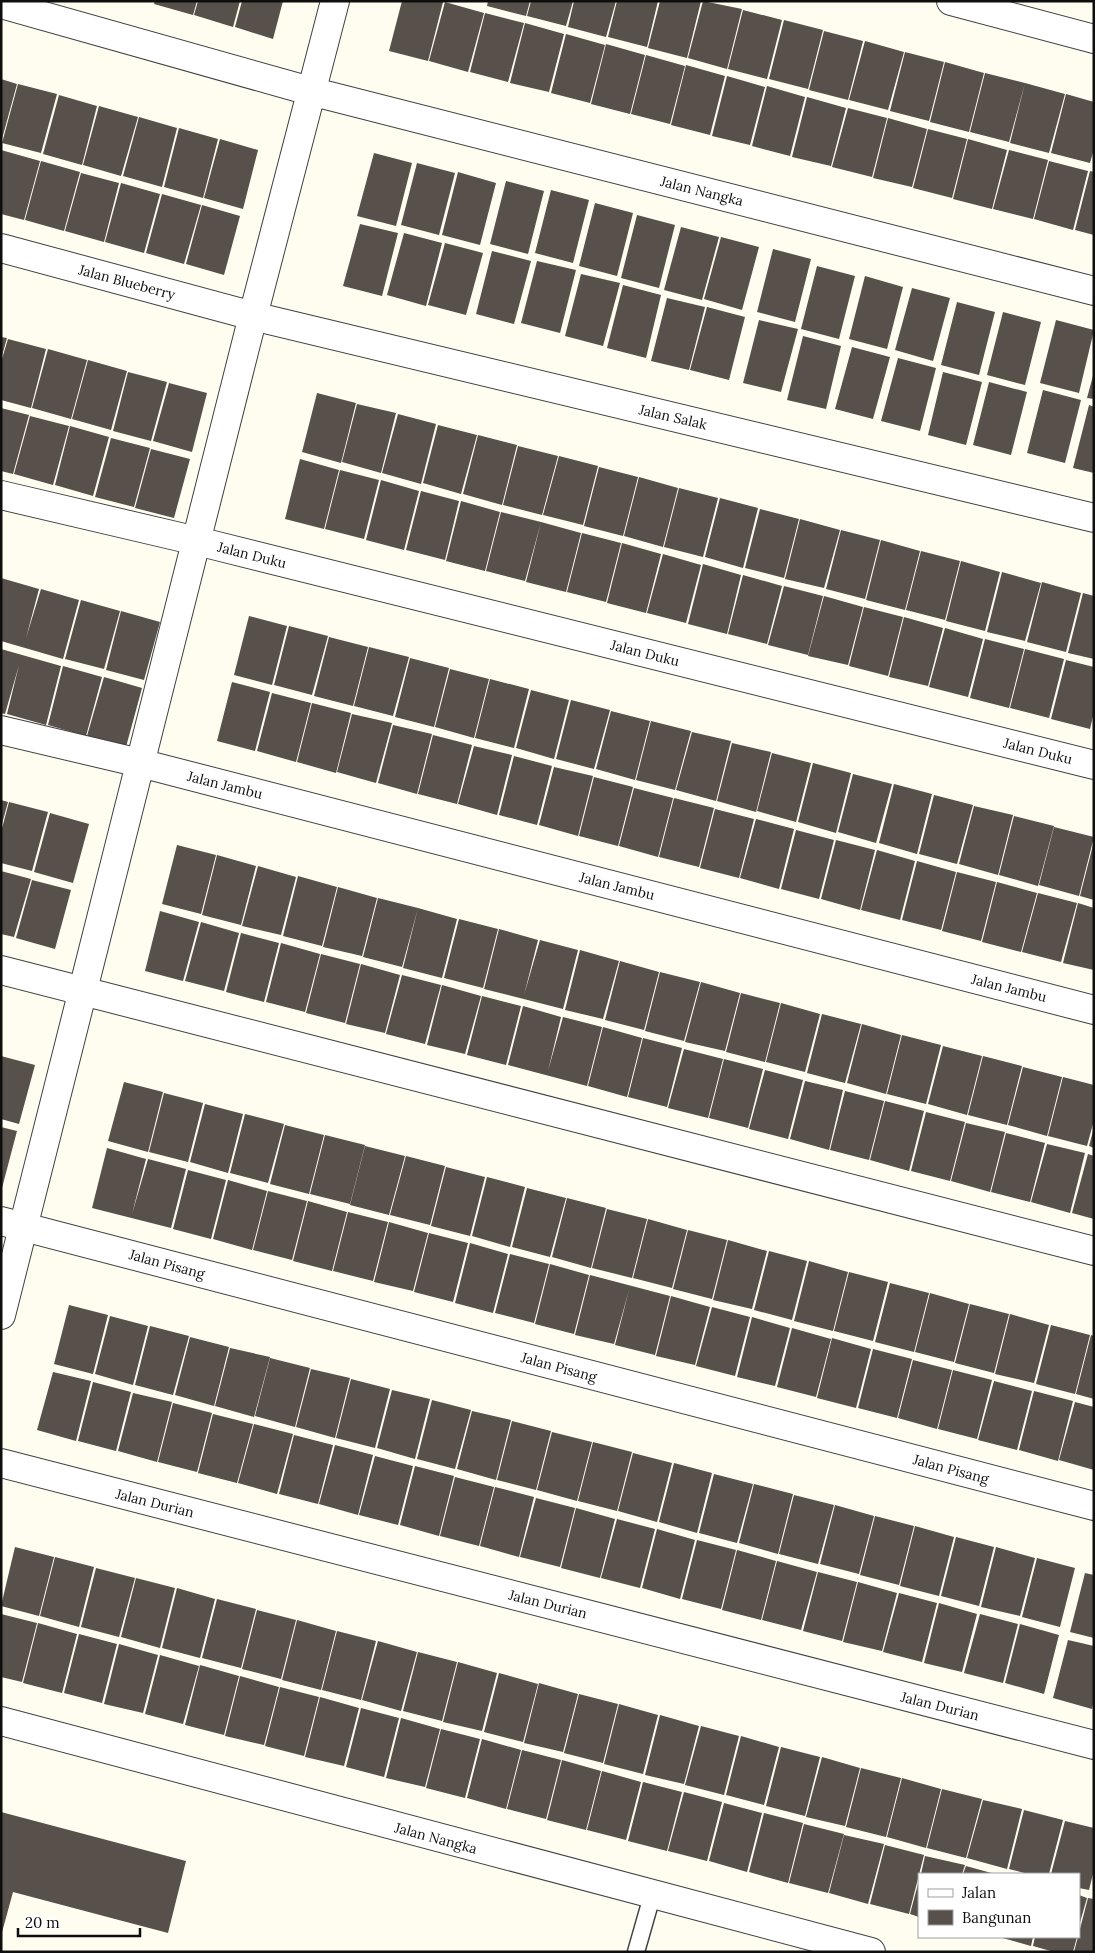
<svg xmlns="http://www.w3.org/2000/svg" width="1095" height="1953" viewBox="0 0 1095 1953" font-family="Lora,serif">
<style>
.building{fill:#58504a}
.lines{fill:none;stroke-linecap:round;stroke-linejoin:round}
.lane-casing{stroke:#414141;stroke-width:19}
.street-casing{stroke:#414141;stroke-width:30}
.lane{stroke:#fff;stroke-width:16}
.street{stroke:#fff;stroke-width:28}
.labels{text-anchor:middle;stroke-width:5;stroke-linejoin:round;paint-order:stroke}
.street-label{font-size:14px;fill:#0e0e0e;stroke:#fff}
</style>
<rect width="100%" height="100%" fill="#fffdf0"/>
<path class="building" d="M155 1H197L193 15 154 4Z
M198 1H240L233 27 194 15Z
M242 1H283L273 39 235 27Z
M402 1 443 2 428 61 389 51Z
M488 1H530L526 16 487 6Z
M531 1H573L566 26 527 16Z
M574 1H616L606 37 568 27Z
M617 1H658L647 47 608 37Z
M660 1H701L687 58 648 48Z
M703 1 742 9 727 69 688 58Z
M445 2 484 13 468 72 429 61Z
M743 10 782 20 767 79 728 69Z
M485 13 524 23 508 82 470 72Z
M784 20 823 30 808 89 769 79Z
M525 23 564 34 549 92 510 83Z
M824 31 863 41 848 100 809 90Z
M566 34 605 45 590 103 551 93Z
M865 41 904 52 888 110 849 100Z
M606 44 645 55 630 114 591 104Z
M905 52 944 62 929 121 890 111Z
M646 55 685 66 670 124 631 114Z
M945 62 984 73 969 132 930 122Z
M686 65 725 76 710 135 671 125Z
M985 73 1025 83 1009 142 970 132Z
M727 76 765 87 750 145 712 136Z
M1 79 17 84 2 139H1Z
M1025 83 1065 94 1049 153 1010 143Z
M18 84 57 94 41 153 2 143Z
M767 86 805 97 790 156 752 146Z
M1066 94 1094 102V149L1090 163 1051 153Z
M59 95 97 106 82 165 43 154Z
M807 97 846 108 831 166 792 157Z
M99 106 138 117 121 176 83 165Z
M848 108 887 118 872 177 832 167Z
M139 117 177 128 162 187 123 176Z
M888 118 927 129 912 187 873 178Z
M179 128 218 139 203 198 164 187Z
M928 129 967 139 952 198 913 188Z
M220 139 258 150 243 209 204 198Z
M968 139 1007 150 992 209 953 199Z
M1 150 40 161 24 220 1 214Z
M1009 150 1048 160 1033 219 993 209Z
M374 153 412 163 396 226 357 216Z
M41 161 80 172 64 231 25 220Z
M1049 161 1088 171 1073 230 1034 219Z
M417 163 455 173 439 235 401 225Z
M1090 171 1094 172V235L1075 230Z
M458 172 496 183 480 245 442 235Z
M81 173 119 183 104 242 65 231Z
M506 181 544 191 528 254 490 244Z
M121 183 160 194 144 253 105 242Z
M551 190 589 200 573 263 535 253Z
M162 194 201 205 184 264 146 253Z
M595 203 633 213 617 276 579 266Z
M202 205 240 216 224 275 186 264Z
M637 215 675 225 659 288 621 278Z
M360 224 398 233 382 296 343 286Z
M681 227 719 237 702 300 664 290Z
M404 233 442 243 426 306 387 295Z
M721 237 759 247 742 310 704 299Z
M445 243 483 253 466 315 428 305Z
M773 249 811 259 795 322 757 312Z
M492 251 531 261 514 324 476 314Z
M537 261 576 270 560 333 521 323Z
M817 266 855 276 839 339 801 329Z
M581 274 620 283 603 346 565 336Z
M865 276 903 287 887 349 849 339Z
M623 285 661 295 646 358 607 348Z
M912 288 950 298 933 361 895 350Z
M667 298 705 307 689 370 651 361Z
M957 302 995 312 979 375 941 365Z
M707 307 745 317 729 380 690 370Z
M1003 312 1041 322 1025 385 987 375Z
M759 320 798 329 781 392 743 383Z
M1056 320 1094 330 1079 393 1040 383Z
M803 336 841 346 826 409 787 400Z
M1 337 7 338 2 356H1Z
M8 339 46 349 31 408 1 400V362Z
M852 347 890 357 873 419 835 409Z
M48 349 87 360 71 419 32 408Z
M898 358 936 368 920 431 881 421Z
M88 360 127 371 111 430 72 419Z
M128 372 167 382 151 441 113 431Z
M943 372 982 382 966 445 928 435Z
M1094 372V399L1087 398Z
M989 382 1027 392 1011 455 973 445Z
M169 383 207 393 192 452 153 441Z
M1043 390 1081 400 1065 463 1027 453Z
M317 393 356 403 341 463 302 452Z
M357 404 396 413 381 473 342 462Z
M1089 405 1094 407V473L1073 468Z
M1 408 29 415 13 474 1 471Z
M398 414 436 424 421 484 382 473Z
M30 416 69 426 53 485 14 474Z
M438 425 477 435 461 494 423 483Z
M70 426 109 437 93 496 55 485Z
M478 435 517 445 502 505 463 494Z
M111 438 150 448 134 507 95 497Z
M518 446 558 456 542 515 503 505Z
M151 449 190 459 174 518 135 508Z
M559 456 598 466 583 525 543 515Z
M300 459 339 470 324 529 285 519Z
M599 467 638 477 623 536 584 526Z
M340 470 379 480 364 539 325 529Z
M639 477 678 488 663 547 624 536Z
M381 480 419 491 404 550 366 540Z
M679 488 718 498 703 557 664 547Z
M421 491 459 501 445 560 406 550Z
M720 498 758 508 743 568 705 557Z
M461 501 500 512 485 571 446 561Z
M760 509 799 519 784 578 745 568Z
M501 512 541 522 525 581 486 571Z
M800 519 840 530 824 588 785 579Z
M541 522 581 533 566 592 526 582Z
M841 530 880 540 865 599 826 589Z
M582 533 621 543 606 602 567 592Z
M881 540 920 551 905 610 866 600Z
M622 543 661 554 646 613 607 603Z
M921 551 960 561 945 620 906 610Z
M663 554 701 565 686 623 647 613Z
M961 561 1000 572 985 631 946 621Z
M703 564 741 575 727 634 688 624Z
M1002 572 1041 583 1025 641 987 632Z
M743 575 782 586 767 644 728 634Z
M1 578 39 589 26 638 41 589 79 600 63 659 1 641Z
M1042 582 1081 593 1066 652 1027 642Z
M784 586 823 596 808 655 768 645Z
M1083 593 1094 596V659L1068 653Z
M824 596 863 607 848 665 808 656Z
M81 600 120 611 104 669 65 659Z
M864 607 903 617 888 676 849 666Z
M121 611 160 622 144 680 106 670Z
M249 616 287 626 272 685 234 675Z
M904 617 943 628 928 686 889 677Z
M289 626 328 636 312 695 274 685Z
M945 628 983 639 968 697 929 687Z
M329 637 368 647 353 706 314 696Z
M985 639 1024 649 1009 708 970 698Z
M369 647 409 657 393 716 354 706Z
M1 649 61 666 46 725 7 714 19 665 5 714 1 713Z
M1025 649 1064 659 1049 718 1010 708Z
M410 658 449 668 434 727 395 717Z
M1066 660 1094 667V712L1090 729 1051 719Z
M63 666 102 677 86 736 48 725Z
M450 669 489 679 474 738 435 727Z
M104 677 142 688 126 747 87 736Z
M490 679 529 689 514 748 475 738Z
M232 682 270 692 255 751 217 741Z
M531 690 569 700 554 759 516 748Z
M272 693 311 703 296 762 257 751Z
M571 700 610 710 594 769 556 759Z
M312 703 351 713 336 773 297 762Z
M611 711 650 721 635 780 596 769Z
M352 714 392 723 376 783 337 772Z
M651 721 691 731 675 790 636 780Z
M393 725 432 734 417 794 378 783Z
M692 732 731 741 716 801 676 790Z
M433 735 472 745 457 804 418 794Z
M732 743 771 752 756 812 717 801Z
M474 746 512 755 497 815 458 804Z
M772 753 811 763 796 822 757 811Z
M514 756 552 766 537 825 499 815Z
M813 763 851 773 836 833 798 822Z
M554 767 593 776 578 836 539 825Z
M853 774 892 784 876 843 838 832Z
M594 777 633 787 618 846 579 836Z
M894 784 932 794 917 854 879 843Z
M634 788 673 798 658 857 619 846Z
M934 795 973 805 957 864 919 854Z
M674 798 714 808 699 867 659 857Z
M1 800 8 802 2 824H1Z
M9 802 48 812 32 871 1 863V832Z
M974 806 1013 815 998 875 959 864Z
M715 809 754 819 739 878 700 868Z
M50 813 89 824 73 883 34 872Z
M1014 816 1054 826 1038 886 999 875Z
M756 819 794 829 779 889 740 878Z
M1054 827 1094 837 1079 896 1039 885Z
M796 830 834 840 819 899 781 889Z
M836 840 875 850 860 910 821 899Z
M177 845 216 855 201 914 162 904Z
M1093 845H1094V900L1080 896Z
M877 850 915 861 900 920 861 910Z
M217 855 256 866 241 925 202 915Z
M917 861 956 872 941 930 902 920Z
M258 866 296 877 281 935 242 926Z
M1 871 31 879 14 937 1 934Z
M957 872 996 882 981 941 942 931Z
M298 876 337 887 322 946 283 936Z
M32 880 71 890 55 949 16 938Z
M997 882 1037 893 1021 952 982 942Z
M338 887 377 898 362 956 323 947Z
M1038 893 1077 903 1061 962 1022 952Z
M378 898 418 908 402 967 363 957Z
M1078 903 1094 908V970L1063 963Z
M418 908 457 919 442 978 403 968Z
M160 911 199 922 183 981 145 971Z
M459 919 498 929 483 988 444 978Z
M201 922 239 933 224 991 185 981Z
M499 929 538 940 524 995 540 940 578 950 563 1009 484 989Z
M241 933 279 943 264 1002 226 992Z
M281 943 320 954 305 1012 266 1002Z
M580 950 619 961 603 1019 565 1010Z
M321 954 360 964 345 1023 306 1013Z
M620 961 659 972 644 1030 605 1020Z
M361 964 400 975 385 1033 346 1024Z
M660 972 700 982 684 1041 645 1031Z
M402 975 441 985 425 1044 386 1034Z
M701 982 740 993 725 1051 685 1042Z
M442 985 481 996 465 1054 427 1045Z
M741 993 780 1003 765 1062 726 1052Z
M482 996 521 1006 506 1065 467 1055Z
M781 1003 820 1014 805 1072 766 1062Z
M523 1006 561 1017 548 1071 563 1017 602 1027 587 1086 508 1065Z
M822 1014 861 1024 845 1083 807 1073Z
M862 1024 901 1035 886 1094 847 1083Z
M603 1027 642 1038 627 1097 588 1086Z
M902 1035 941 1045 926 1104 887 1094Z
M643 1038 682 1048 667 1107 628 1097Z
M943 1046 982 1056 967 1115 928 1104Z
M684 1049 723 1059 708 1118 668 1108Z
M1 1056 35 1065 19 1124 1 1119Z
M983 1056 1022 1066 1007 1125 968 1115Z
M724 1059 763 1069 748 1128 709 1118Z
M1023 1067 1062 1077 1047 1136 1008 1125Z
M765 1070 803 1080 788 1139 749 1129Z
M1063 1077 1094 1085V1120L1087 1146 1048 1136Z
M805 1081 843 1090 829 1150 790 1139Z
M124 1082 163 1092 148 1152 108 1141Z
M845 1091 884 1101 869 1160 830 1150Z
M164 1093 203 1103 188 1162 149 1152Z
M885 1101 924 1111 909 1171 870 1160Z
M205 1104 243 1114 228 1173 190 1162Z
M926 1112 965 1122 950 1181 911 1171Z
M245 1114 284 1124 268 1183 230 1173Z
M966 1123 1005 1132 990 1192 951 1181Z
M285 1125 324 1135 309 1194 270 1184Z
M1 1127 17 1131 2 1188H1Z
M1093 1131H1094V1148L1089 1146Z
M1006 1133 1045 1143 1030 1202 991 1192Z
M325 1135 365 1145 350 1204 310 1194Z
M1047 1144 1085 1153 1070 1213 1031 1202Z
M365 1146 405 1156 389 1215 350 1205Z
M107 1148 146 1159 132 1214 148 1159 186 1169 171 1228 92 1208Z
M1088 1154 1094 1156V1219L1072 1213Z
M406 1156 445 1166 430 1225 390 1215Z
M446 1167 485 1177 470 1236 431 1226Z
M188 1170 226 1180 211 1239 173 1229Z
M487 1177 525 1187 510 1247 472 1236Z
M228 1180 267 1191 252 1250 213 1239Z
M527 1188 566 1198 550 1257 512 1247Z
M268 1191 307 1201 292 1260 253 1250Z
M567 1198 606 1208 591 1268 552 1257Z
M308 1201 347 1212 332 1271 293 1261Z
M607 1209 647 1219 632 1278 592 1268Z
M348 1212 388 1222 373 1281 333 1271Z
M648 1219 687 1230 672 1288 633 1278Z
M389 1222 428 1233 413 1291 374 1282Z
M688 1230 727 1240 712 1299 673 1289Z
M429 1233 468 1243 453 1302 414 1292Z
M728 1240 767 1251 752 1309 713 1300Z
M470 1243 508 1254 493 1313 455 1303Z
M769 1251 807 1261 792 1320 754 1310Z
M510 1254 549 1264 534 1323 495 1313Z
M809 1261 848 1272 833 1331 794 1321Z
M550 1264 589 1275 574 1334 535 1324Z
M849 1272 888 1282 873 1341 834 1331Z
M590 1275 670 1296 655 1355 615 1345 629 1290 614 1344 575 1335Z
M890 1283 929 1293 914 1352 875 1342Z
M930 1293 969 1304 954 1362 915 1352Z
M671 1296 710 1307 695 1365 656 1356Z
M970 1304 1009 1314 994 1373 955 1363Z
M69 1305 108 1315 93 1374 54 1364Z
M712 1307 750 1317 735 1376 696 1366Z
M1010 1314 1049 1325 1034 1383 995 1374Z
M110 1316 148 1326 133 1385 95 1374Z
M752 1317 790 1328 775 1386 737 1377Z
M1051 1325 1090 1335 1075 1394 1036 1384Z
M150 1326 189 1336 173 1395 135 1385Z
M792 1328 831 1339 816 1397 777 1387Z
M1091 1335 1094 1336V1399L1076 1394Z
M190 1337 229 1347 214 1406 175 1395Z
M832 1338 871 1349 856 1408 817 1398Z
M230 1348 270 1357 254 1417 215 1406Z
M873 1349 912 1359 897 1418 858 1408Z
M270 1358 310 1368 295 1427 255 1416Z
M913 1360 952 1370 937 1429 898 1418Z
M311 1369 350 1378 335 1438 296 1427Z
M953 1370 992 1380 977 1439 938 1429Z
M53 1372 91 1381 76 1441 37 1430Z
M351 1379 390 1389 375 1448 336 1438Z
M994 1381 1032 1391 1017 1450 978 1440Z
M93 1382 131 1392 116 1451 78 1441Z
M392 1390 430 1399 415 1459 377 1448Z
M1034 1391 1073 1401 1058 1461 1019 1450Z
M133 1393 172 1402 157 1462 118 1451Z
M432 1400 471 1410 455 1469 417 1459Z
M1075 1402 1094 1407V1470L1059 1460Z
M173 1403 212 1413 197 1472 158 1462Z
M472 1411 511 1420 496 1480 457 1469Z
M213 1414 253 1424 237 1483 198 1473Z
M512 1421 551 1431 536 1490 497 1480Z
M254 1424 293 1434 277 1494 238 1483Z
M552 1432 592 1442 577 1501 537 1490Z
M294 1435 333 1445 318 1504 279 1494Z
M593 1442 632 1452 617 1511 578 1501Z
M335 1445 373 1455 358 1515 319 1504Z
M633 1453 672 1463 657 1522 618 1511Z
M375 1456 413 1466 398 1525 359 1515Z
M674 1463 712 1473 697 1533 659 1522Z
M415 1466 454 1476 439 1536 400 1525Z
M714 1474 753 1484 737 1543 699 1533Z
M455 1477 494 1487 479 1546 440 1536Z
M754 1484 793 1494 778 1554 739 1543Z
M495 1487 534 1497 519 1557 480 1546Z
M794 1495 834 1505 818 1564 779 1554Z
M536 1498 575 1508 560 1567 520 1557Z
M835 1505 874 1516 859 1574 820 1564Z
M576 1508 615 1519 600 1578 561 1568Z
M875 1516 914 1526 899 1585 860 1575Z
M617 1519 655 1529 640 1588 601 1578Z
M915 1526 954 1537 939 1596 900 1586Z
M657 1529 695 1540 680 1599 642 1588Z
M956 1537 994 1547 979 1606 941 1596Z
M697 1540 736 1550 721 1609 682 1599Z
M15 1547 54 1557 39 1616 1 1606Z
M996 1547 1035 1558 1020 1616 981 1607Z
M737 1550 776 1561 761 1620 722 1610Z
M55 1557 94 1567 79 1627 40 1616Z
M1037 1558 1075 1568 1060 1627 1022 1617Z
M777 1561 817 1572 801 1630 762 1620Z
M96 1568 135 1578 119 1637 81 1627Z
M818 1572 857 1582 842 1641 803 1631Z
M1085 1573 1094 1575V1638L1070 1632Z
M136 1578 175 1588 160 1648 121 1637Z
M858 1582 897 1593 882 1651 843 1642Z
M177 1588 215 1599 200 1658 162 1648Z
M899 1593 937 1603 922 1662 883 1652Z
M217 1599 256 1609 241 1668 202 1658Z
M939 1603 977 1614 962 1672 924 1663Z
M257 1610 296 1620 281 1679 242 1669Z
M1 1614 37 1623 22 1682 1 1677Z
M980 1614 1018 1624 1003 1683 964 1673Z
M297 1620 336 1631 321 1690 282 1680Z
M38 1623 77 1634 62 1693 23 1683Z
M1020 1624 1059 1635 1044 1694 1005 1683Z
M337 1631 376 1641 361 1700 322 1690Z
M79 1634 117 1644 102 1703 64 1693Z
M1068 1640 1094 1646V1700L1092 1709 1053 1698Z
M378 1641 417 1652 401 1711 362 1700Z
M119 1644 158 1655 143 1713 104 1704Z
M418 1652 457 1662 442 1721 403 1711Z
M160 1655 199 1666 183 1724 145 1714Z
M458 1662 497 1673 482 1731 443 1722Z
M200 1665 239 1676 224 1735 185 1725Z
M499 1673 538 1684 523 1742 484 1732Z
M240 1676 279 1687 264 1745 225 1736Z
M539 1683 578 1694 563 1752 524 1743Z
M280 1687 319 1697 304 1756 265 1746Z
M579 1694 618 1704 603 1763 564 1753Z
M320 1697 359 1708 344 1766 305 1757Z
M619 1704 658 1715 643 1774 604 1764Z
M361 1708 399 1718 384 1777 346 1767Z
M660 1715 699 1726 684 1784 645 1775Z
M401 1718 440 1729 425 1787 386 1778Z
M701 1726 739 1736 724 1795 685 1785Z
M441 1729 480 1739 465 1798 426 1788Z
M741 1736 779 1747 764 1805 726 1795Z
M482 1739 521 1750 506 1809 467 1798Z
M781 1747 820 1757 805 1816 766 1806Z
M522 1750 561 1760 546 1819 507 1809Z
M822 1757 860 1768 845 1826 806 1817Z
M562 1760 601 1771 586 1830 547 1820Z
M861 1768 901 1778 886 1837 846 1827Z
M602 1771 641 1782 626 1840 587 1830Z
M902 1778 941 1789 926 1848 887 1837Z
M643 1782 682 1792 667 1851 628 1841Z
M942 1789 982 1799 966 1858 927 1848Z
M684 1792 722 1802 707 1861 668 1851Z
M983 1800 1022 1809 1007 1869 967 1858Z
M724 1803 762 1813 747 1872 709 1861Z
M1024 1810 1063 1820 1049 1874H1028L1009 1869Z
M1 1812 186 1861 168 1933 13 1892 1 1936Z
M764 1813 803 1823 788 1883 749 1872Z
M1065 1821 1094 1828V1870L1089 1890 1079 1888V1874H1051Z
M804 1824 844 1834 828 1893 789 1883Z
M844 1835 884 1844 868 1904 829 1893Z
M885 1845 924 1855 909 1914 870 1904Z
M925 1856 965 1865 962 1874H921Z
M966 1866 995 1874H963Z
M918 1884H919V1917L910 1914Z
M1079 1895 1087 1898 1079 1926Z
M1088 1898 1094 1899V1952H1074Z
M999 1937H1033L1031 1946Z
M1035 1937H1077L1073 1952H1054L1033 1946Z"/>
<g class="lines">
<g class="lane-casing">
<path id="lane" d="M636 1952 652 1896"/>
</g>
<g class="street-casing">
<path id="street" d="M951 1 1094 39
M1 4 310 91 1094 291
M1 248 253 316 1094 518
M1 495 197 541 1094 765
M1 730 140 763 1094 1010
M1 970 1094 1251
M1 1221 1094 1506
M1 1315 253 316 335 1
M1 1463 1094 1745
M1 1721 871 1952"/>
</g>
<use href="#lane" class="lane"/>
<use href="#street" class="street"/>
</g>
<g class="labels">
<g class="street-label">
<text transform="translate(702 191) rotate(14)" y="5">Jalan Nangka</text>
<text transform="translate(127 282) rotate(15)" y="5">Jalan Blueberry</text>
<text transform="translate(673 417) rotate(13)" y="5">Jalan Salak</text>
<text transform="translate(252 555) rotate(14)" y="5">Jalan Duku</text>
<text transform="translate(645 653) rotate(14)" y="5">Jalan Duku</text>
<text transform="translate(1038 751) rotate(14)" y="5">Jalan Duku</text>
<text transform="translate(225 785) rotate(14)" y="5">Jalan Jambu</text>
<text transform="translate(617 886) rotate(14)" y="5">Jalan Jambu</text>
<text transform="translate(1009 988) rotate(14)" y="5">Jalan Jambu</text>
<text transform="translate(167 1264) rotate(15)" y="5">Jalan Pisang</text>
<text transform="translate(559 1367) rotate(15)" y="5">Jalan Pisang</text>
<text transform="translate(951 1469) rotate(15)" y="5">Jalan Pisang</text>
<text transform="translate(155 1503) rotate(14)" y="5">Jalan Durian</text>
<text transform="translate(548 1604) rotate(14)" y="5">Jalan Durian</text>
<text transform="translate(940 1706) rotate(14)" y="5">Jalan Durian</text>
<text transform="translate(436 1838) rotate(15)" y="5">Jalan Nangka</text>
</g>
</g>
<rect width="1095" height="1953" fill="none" stroke="#0e0e0e" stroke-width="5"/>
<rect x="918" y="1873" width="162" height="65" fill="#ffffff" stroke="#9f9f9f"/>
<rect x="928" y="1889" width="25" height="8" fill="#ffffff" stroke="#9f9f9f"/>
<text x="962" y="1898" font-size="15" fill="#0e0e0e">Jalan</text>
<rect x="928" y="1910" width="25" height="15" fill="#58504a" stroke="#9f9f9f"/>
<text x="962" y="1923" font-size="15" fill="#0e0e0e">Bangunan</text>
<path d="M18 1928v8h122v-8" fill="none" stroke="#0e0e0e" stroke-width="2.5"/>
<text x="25" y="1928" font-size="15" fill="#0e0e0e" stroke="#ffffff" stroke-width="4" paint-order="stroke">20 m</text>
</svg>
